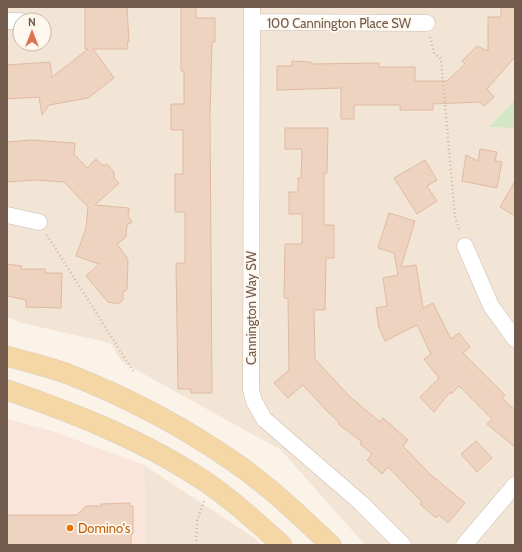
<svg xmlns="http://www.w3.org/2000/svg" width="522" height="552" viewBox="0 0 522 552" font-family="Cabin,sans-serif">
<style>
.residential{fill:#f2e5d6;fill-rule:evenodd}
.commercial{fill:#fae5db}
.green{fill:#d3e7c6}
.building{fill:#eed3c0;stroke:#e0baa2}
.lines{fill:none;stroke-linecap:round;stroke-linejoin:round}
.minor-casing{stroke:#ccbbae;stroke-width:17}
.major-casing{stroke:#d8d1cd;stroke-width:21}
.path{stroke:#d3b6a3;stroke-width:2.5;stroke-dasharray:1 3;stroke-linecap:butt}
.minor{stroke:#fff;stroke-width:16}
.major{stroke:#f4d7a4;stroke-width:20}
.food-dot{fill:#e8710a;stroke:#fef7ed;stroke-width:1.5}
.labels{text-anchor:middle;stroke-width:3.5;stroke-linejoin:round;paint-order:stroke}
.street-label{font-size:13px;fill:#725b4d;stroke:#fef7ed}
.food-label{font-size:13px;fill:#c56008;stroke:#fef7ed;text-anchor:start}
</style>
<rect width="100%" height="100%" fill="#fbf3e7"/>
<path class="residential" d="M7 7H515V545H365L281 450 122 362 110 343 22 323 7 317ZM20 20H44V44H20Z
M144 465 256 539 261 545H145Z"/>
<path class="commercial" d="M7 419 52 431 144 465 145 545H7Z"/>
<path class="green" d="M515 100V128L489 127Z"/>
<path class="building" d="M85 7H127L129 42H127L128 49H93L114 78 88 98 49 105 42 115 39 97 7 99V65L50 62 52 77 88 49H85Z
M181 7H196V18H215V42H212L210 114 212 393H191V389H178L176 263H185V212H175V174H183V130H171V104H184V71H181Z
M501 7H515V57L487 89 494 97 484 106 480 102 433 104V110H400V105H354V119H341V88L277 90V66H292V61L311 62V64L379 63V67H415V81H447L465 64 462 61 477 46 488 51V17H501Z
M285 128H328L327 173H324V225H334V258H326L325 310H314L315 359 349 396 380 422 383 418 408 440 403 446 430 474 465 503 448 523 439 515 436 518 420 504 422 502 388 467 382 474 367 460 372 454 360 444 362 442 338 424 339 422 328 412 303 385 288 398 274 383 289 370 288 298H284L285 244H302V214H289V192H298V178H301L302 149H285Z
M31 140 75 143 74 154 87 168 96 159 102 165H108L114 172V178L119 183 95 205 129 208 128 216 132 222 127 225 126 237 117 244 128 259 127 290 123 292V300L118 304 108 302 86 276 99 264 76 256 86 228 88 207 64 182 35 180 7 182V142Z
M480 149 497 152 495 161 502 162 497 188 462 181 466 155 478 161Z
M425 160 437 180 427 186 437 201 417 214 394 178Z
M515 181V216L500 207Z
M389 213 415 221 401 267 416 265 423 308 433 303 451 339 459 333 470 347 463 353 505 395 502 398 515 410V447L487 424 492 419 459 386 451 394 450 392 434 412 420 397 439 378 424 359 431 354 417 325 385 341 379 328 376 308 387 306 383 278 398 275 394 253 378 248Z
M7 264 22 266 21 269H45V273H62L61 308 26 307V300L7 296Z
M476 441 492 458 477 472 461 454Z
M130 503V506H133V534H131V545H7V515H77L86 506H101V504Z"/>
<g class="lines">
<g class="minor-casing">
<path id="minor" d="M252 7 251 390 254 401 264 419 361 503 403 545
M7 21H20
M252 22 427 23
M7 215 39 222
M465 246 491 306 515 339
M464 545 515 485"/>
</g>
<g class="major-casing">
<path id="major" d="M7 356C27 362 48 367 68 374 127 397 182 426 234 462 269 486 300 516 331 545
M7 390C71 412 135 437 192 473 225 493 254 520 282 545"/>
</g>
<path class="path" d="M430 37 434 53 441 59 455 217 460 232
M47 235 133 371
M196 545 197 521 204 501"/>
<use href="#minor" class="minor"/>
<use href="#major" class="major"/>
</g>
<circle class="food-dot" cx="70" cy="528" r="4"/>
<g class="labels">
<g class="street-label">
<text x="339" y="28">100 Cannington Place SW</text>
<text transform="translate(251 308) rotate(-90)" y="5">Cannington Way SW</text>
</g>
<g class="food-label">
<text x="78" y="533">Domino's</text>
</g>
</g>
<rect width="522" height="552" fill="none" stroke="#725b4d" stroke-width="16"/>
<g transform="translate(32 32)"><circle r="19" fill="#fef7ed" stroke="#c6b9ad"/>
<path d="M0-3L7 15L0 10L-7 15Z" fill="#dc7455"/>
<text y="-6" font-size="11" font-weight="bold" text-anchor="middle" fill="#725b4d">N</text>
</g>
</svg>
